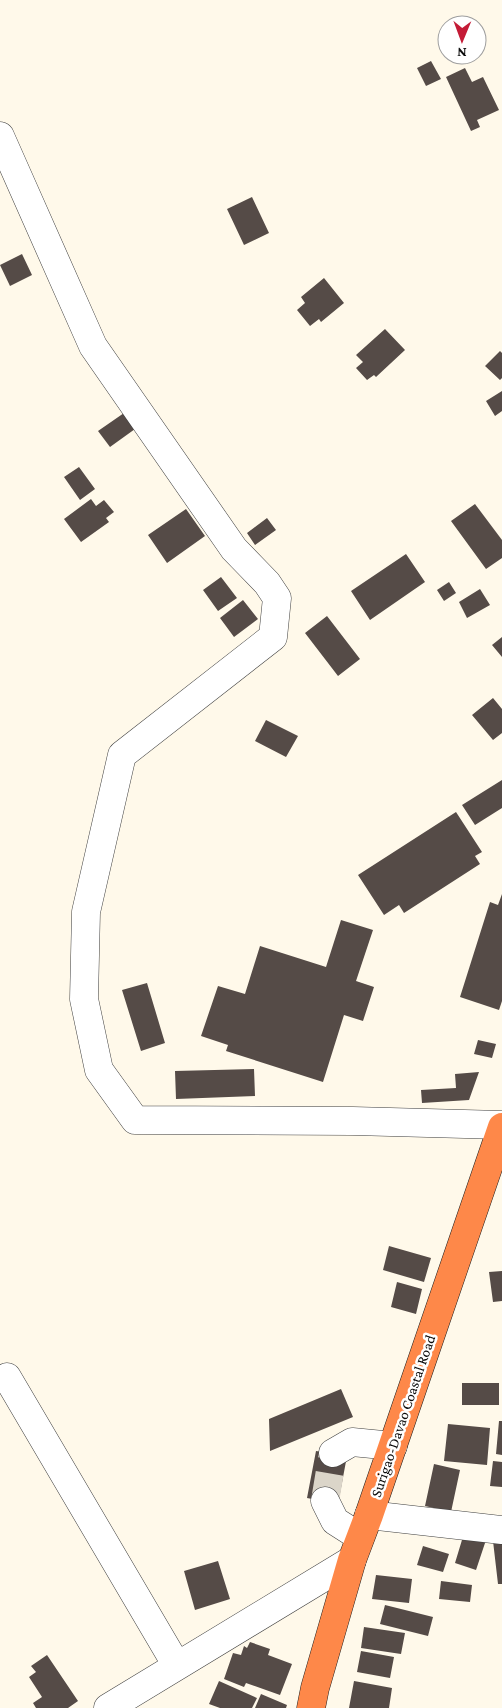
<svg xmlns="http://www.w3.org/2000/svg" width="502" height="1708" viewBox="0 0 502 1708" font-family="'Crimson Pro',serif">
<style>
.building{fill:#554b47}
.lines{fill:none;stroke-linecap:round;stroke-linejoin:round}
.minor-tunnel{stroke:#dbd5c9;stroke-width:28;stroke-dasharray:28 14;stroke-linecap:butt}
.minor-casing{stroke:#3f3f3f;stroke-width:29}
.highway-casing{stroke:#1d1d1d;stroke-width:29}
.minor{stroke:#fff;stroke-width:28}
.highway{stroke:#fe8849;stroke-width:28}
.labels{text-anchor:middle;stroke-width:5;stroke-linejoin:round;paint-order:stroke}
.street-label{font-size:15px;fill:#0c0c0c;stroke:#fff}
</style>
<rect width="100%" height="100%" fill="#fff9ea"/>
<path class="building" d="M431 61 441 79 426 86 417 68Z
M465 68 472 82 483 77 499 110 477 120 480 127 471 131 446 77Z
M252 197 269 233 244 245 227 209Z
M22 254 32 275 10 286 0 265Z
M324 278 344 303 321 322 319 319 310 326 297 310 305 303 301 297Z
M385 329 405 350 376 377 374 375 367 380 356 368 363 362 356 355Z
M500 351 502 353V378L500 380 485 366Z
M502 391V411L495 416 486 401Z
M124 413 135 429 110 447 98 431Z
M79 467 95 489 80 500 64 477Z
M91 499 96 506 104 500 114 512 106 518 109 522 81 542 64 519Z
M475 504 502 540V558L486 569 451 521Z
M186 509 205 536 167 563 148 535Z
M267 518 276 530 255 545 247 533Z
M406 554 425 582 370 620 351 591Z
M221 577 237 598 218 611 203 590Z
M449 582 456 593 444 601 437 590Z
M480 589 490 605 467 618 459 602Z
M243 600 258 619 234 637 220 618Z
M327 616 360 659 338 676 305 633Z
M502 637V657L492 645Z
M493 698 502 709V733L493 740 472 715Z
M266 720 298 736 286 757 255 741Z
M502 780V808L475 825 462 805Z
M456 812 482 852 475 856 480 864 404 913 399 905 384 915 358 875Z
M502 894V1001L499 1010 460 997 490 902 498 905Z
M341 920 373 930 356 981 374 987 363 1021 344 1015 323 1082 226 1051 228 1045 201 1036 218 986 245 994 260 946 326 967Z
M147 983 165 1043 141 1051 122 990Z
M478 1040 496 1044 492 1058 474 1054Z
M254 1069 255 1096 176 1099 175 1071Z
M479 1072 469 1100 422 1103 421 1090 456 1088 455 1074Z
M389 1246 431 1258 424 1282 383 1270Z
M502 1271V1301L493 1302 489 1272Z
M397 1282 422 1289 416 1314 391 1307Z
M462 1383H499V1405H462Z
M341 1389 353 1417 270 1451 269 1419Z
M499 1421H502V1455L496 1454Z
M448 1424 490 1428 487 1465 444 1461Z
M316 1451 347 1456 338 1504 307 1498Z
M493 1461 502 1462V1487L490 1486Z
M434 1464 460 1470 451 1512 425 1506Z
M465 1530 487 1537 476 1570 455 1563Z
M502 1539V1584H498L493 1541Z
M423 1546 449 1554 443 1572 417 1565Z
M218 1561 230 1599 195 1610 184 1571Z
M376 1575 412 1579 409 1603 372 1599Z
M441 1581 472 1585 470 1602 439 1599Z
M385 1605 433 1617 428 1636 380 1624Z
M364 1627 405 1633 401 1654 361 1648Z
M250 1642 270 1649 268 1655 292 1664 280 1695 246 1683 244 1687 224 1679 233 1653 241 1655 244 1646 247 1648Z
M361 1651 394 1657 390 1678 357 1672Z
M47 1655 78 1701 68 1708H36L33 1703 42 1697 29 1677 36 1672 31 1666Z
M219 1681 257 1698 252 1708H220L209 1704Z
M354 1681 392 1688 389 1708H349Z
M261 1694 287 1705 286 1708H255Z"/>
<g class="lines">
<path class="minor-tunnel" d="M325 1501 333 1453"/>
<g class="minor-casing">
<path id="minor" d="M0 136 93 346 234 549 267 583 277 598 273 637 122 755 86 912 84 999 99 1070 135 1120 353 1121 502 1125
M7 1377 177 1666
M333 1453 352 1442 393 1446
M325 1501 335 1521 360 1537
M369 1515 502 1530
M108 1708 352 1560"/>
</g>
<g class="highway-casing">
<path id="highway" d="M311 1708 315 1688 352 1560 369 1515 502 1127"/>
</g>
<use href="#minor" class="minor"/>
<use href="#highway" class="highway"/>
</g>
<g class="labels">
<g class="street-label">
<text transform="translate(403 1416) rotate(-71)" y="5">Surigao-Davao Coastal Road</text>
</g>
</g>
<g transform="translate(462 40) rotate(181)"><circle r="24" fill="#ffffff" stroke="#9e9e9e"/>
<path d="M0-4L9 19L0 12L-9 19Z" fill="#c41b36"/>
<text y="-8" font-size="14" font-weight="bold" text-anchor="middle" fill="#0c0c0c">N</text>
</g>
</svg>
